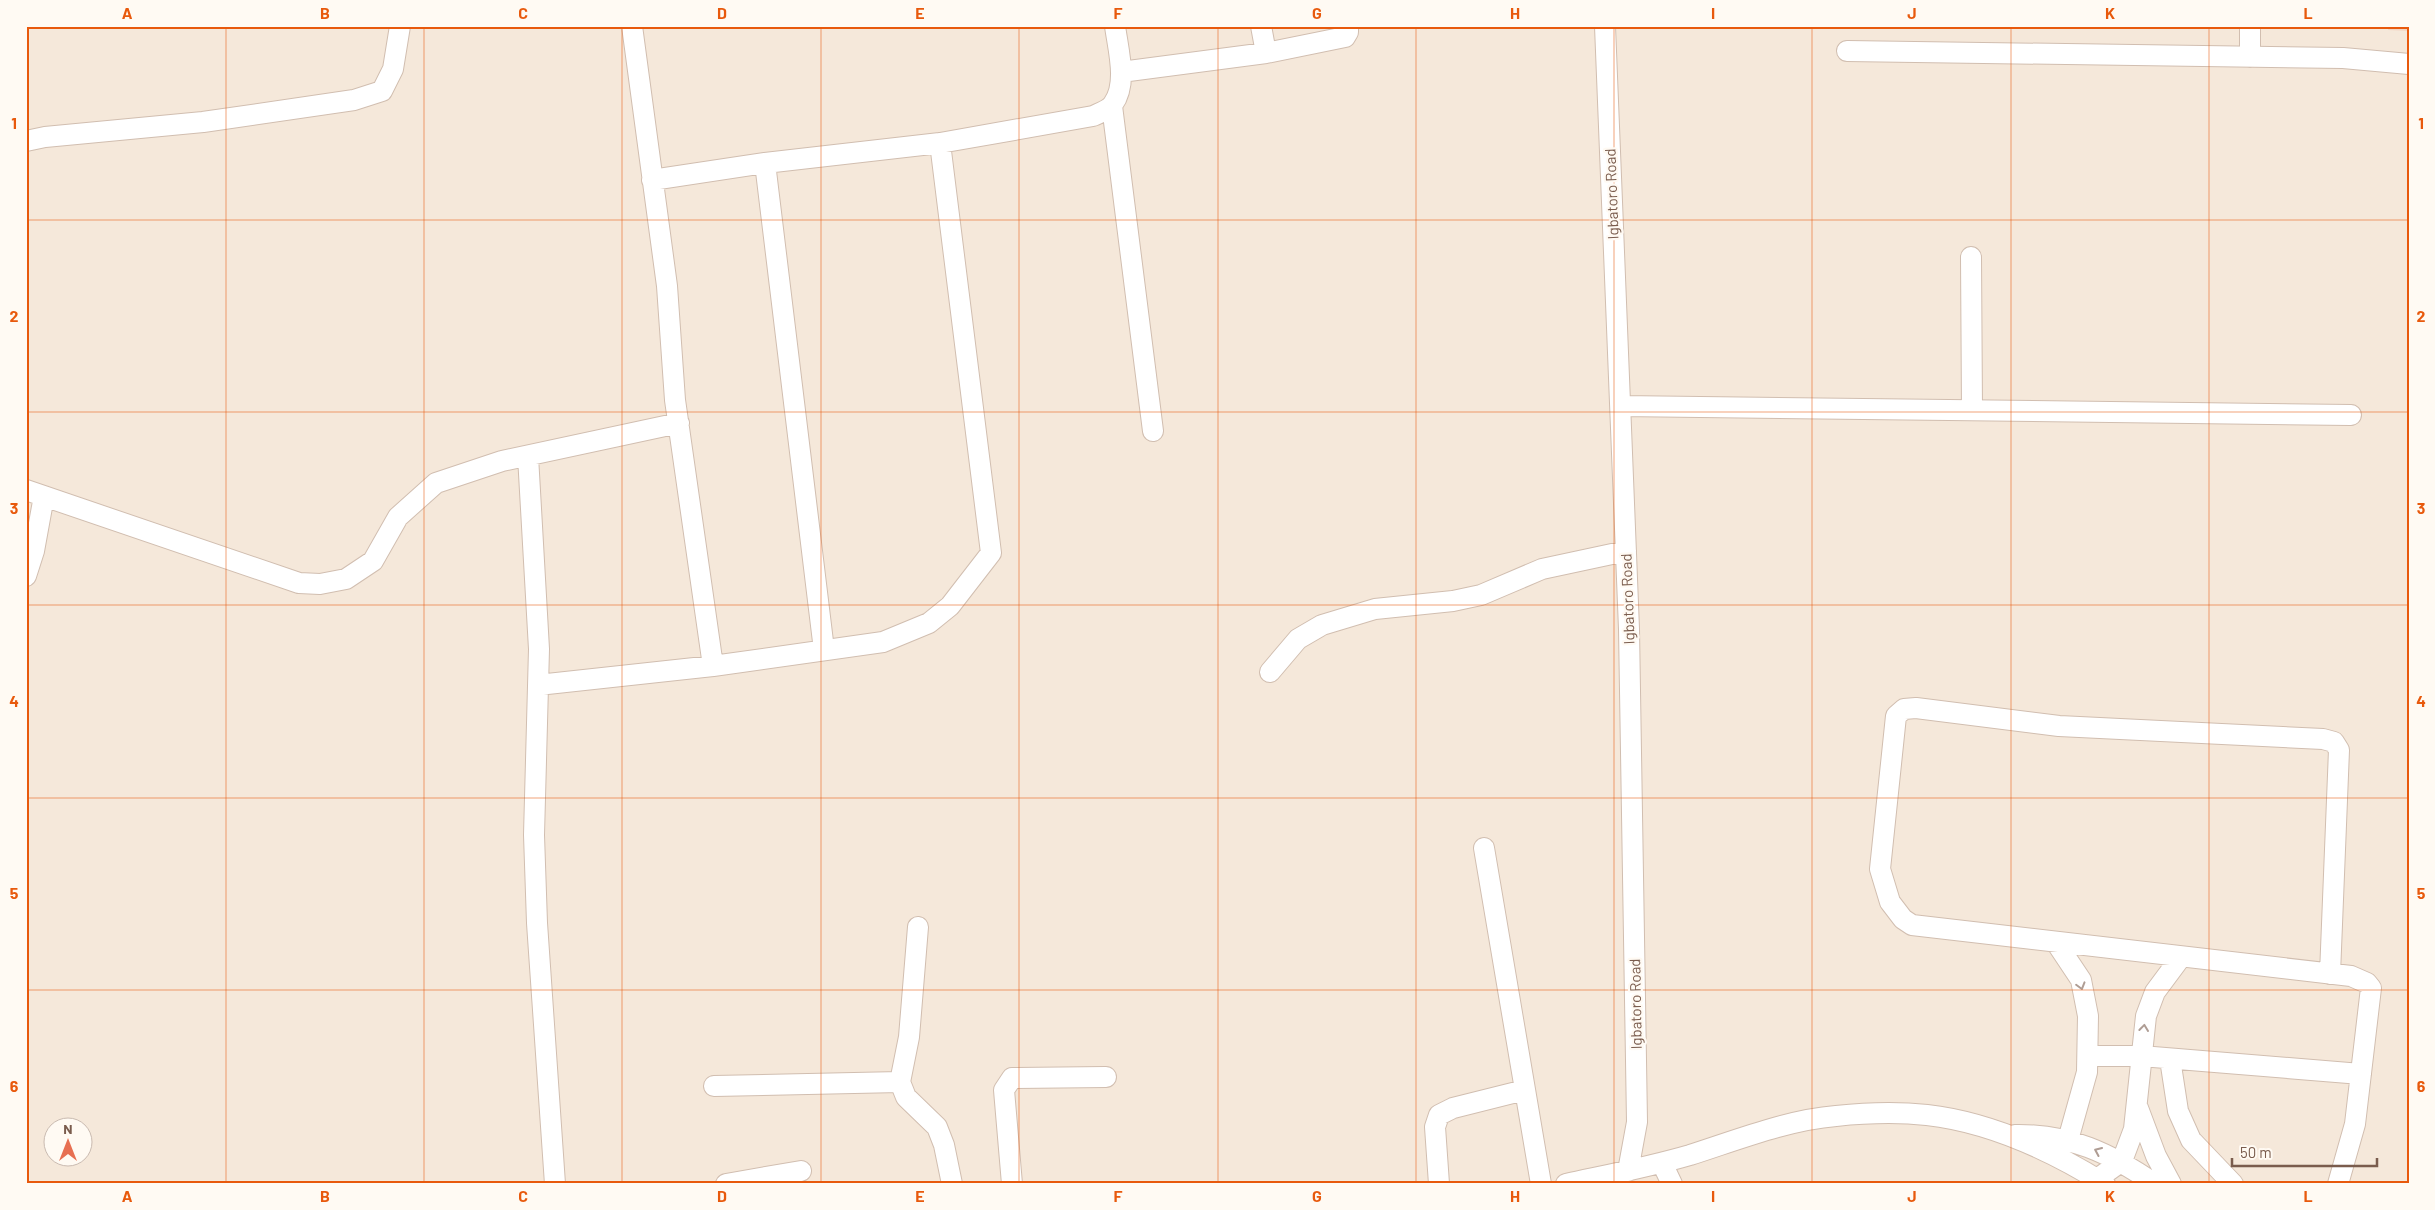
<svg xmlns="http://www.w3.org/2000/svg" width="2435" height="1210" viewBox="0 0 2435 1210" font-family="Barlow,sans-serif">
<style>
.residential{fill:#f5e8da;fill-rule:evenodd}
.building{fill:#f3d5c3}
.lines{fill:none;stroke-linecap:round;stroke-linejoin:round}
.minor-casing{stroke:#d1beb0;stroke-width:22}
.minor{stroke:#fff;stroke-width:20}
.oneway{stroke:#af9d94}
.grid{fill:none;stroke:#e8590c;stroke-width:1;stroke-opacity:0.55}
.labels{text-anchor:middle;stroke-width:4.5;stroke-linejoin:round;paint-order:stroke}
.street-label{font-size:15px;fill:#7a5c4d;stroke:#fffaf3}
.neatline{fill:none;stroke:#e8590c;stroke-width:2}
.grid-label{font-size:16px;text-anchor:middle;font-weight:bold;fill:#e8590c}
</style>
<rect width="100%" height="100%" fill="#fdf6ec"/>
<path class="residential" d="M26 26H2409V1184H26ZM52 1128H82V1158H52Z"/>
<path class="building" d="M2389 26H2409V31L2388 30Z"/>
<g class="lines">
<g class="minor-casing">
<path id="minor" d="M632 26 667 286 675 400 713 666
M1261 26 1266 53
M1605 26 1629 629 1637 1122 1628 1171
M2250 26V57
M1847 51 2343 58 2409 64
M1121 72 1266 53 1345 37 1348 32V26
M1112 106 1153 431
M26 141 45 137 203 122 354 100 382 91 393 69 400 26
M765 163 824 650
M652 180 765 163 940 143 1093 116C1099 113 1109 110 1113 104 1128 84 1118 49 1115 26
M1971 257 1972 410
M1621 406 2351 415
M528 456 539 649 534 835 537 923 555 1184
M26 490 299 583 320 584 346 579 373 561 398 517 436 483 502 461 679 423
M26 576 34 551 44 496
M1270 672 1298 639 1322 625 1375 609 1453 601 1481 595 1542 569 1626 551
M538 685 713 666 883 642 929 623 950 606 991 553 940 143
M1484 848 1541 1184
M918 927 909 1037 900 1082 906 1097 937 1127 944 1145 952 1184
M2057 944 2081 980 2088 1016 2087 1072 2068 1140
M2330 974 2339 750 2334 742 2323 739 2059 726 1916 708 1904 709 1896 716 1880 869 1890 902 1903 919 1912 925 2351 976 2367 983 2371 988 2355 1124 2338 1184
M2088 1056H2141L2361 1074
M2170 1059 2178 1111 2191 1140 2233 1184
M714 1086 900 1082
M2138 1108 2156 1156 2171 1184
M2015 1135C2070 1134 2110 1153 2155 1184
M1662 1163 1672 1184
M2097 1179 2122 1161 2134 1129 2146 1016 2155 992 2181 957
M726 1184 801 1171
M1012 1184 1004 1090 1012 1078 1106 1077
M1439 1184 1435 1127 1439 1115 1453 1108 1525 1090
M1566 1184C1607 1175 1649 1167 1690 1155 1737 1140 1787 1120 1836 1116 1865 1113 1898 1112 1927 1115 1989 1122 2052 1151 2105 1184"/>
</g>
<use href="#minor" class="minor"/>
</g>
<defs><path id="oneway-chevron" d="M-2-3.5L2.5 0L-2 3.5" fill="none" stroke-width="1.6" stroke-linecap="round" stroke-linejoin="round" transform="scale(1.25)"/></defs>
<g class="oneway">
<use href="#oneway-chevron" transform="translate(2081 986) rotate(74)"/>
<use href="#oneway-chevron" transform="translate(2144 1028) rotate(-83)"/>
<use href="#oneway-chevron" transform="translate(2098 1151) rotate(-156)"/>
</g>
<path class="grid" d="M226 26V1184M424 26V1184M622 26V1184M821 26V1184M1019 26V1184M1218 26V1184M1416 26V1184M1614 26V1184M1812 26V1184M2011 26V1184M2209 26V1184M26 220H2409M26 412H2409M26 605H2409M26 798H2409M26 990H2409"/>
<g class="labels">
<g class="street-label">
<text transform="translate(1612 194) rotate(-92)" y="5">Igbatoro Road</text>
<text transform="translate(1628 599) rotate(-92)" y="5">Igbatoro Road</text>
<text transform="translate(1636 1004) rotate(-91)" y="5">Igbatoro Road</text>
</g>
</g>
<rect width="2435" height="1210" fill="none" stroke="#fffaf3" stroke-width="55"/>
<g transform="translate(68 1142)"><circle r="24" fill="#fffaf3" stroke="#cabbb1"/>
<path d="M0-4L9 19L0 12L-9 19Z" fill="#e76f51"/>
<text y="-8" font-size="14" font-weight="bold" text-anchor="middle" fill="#7a5c4d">N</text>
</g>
<path d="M2232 1158v8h145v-8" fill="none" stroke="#7a5c4d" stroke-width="2.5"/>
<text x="2240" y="1158" font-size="15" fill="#7a5c4d" stroke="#fffaf3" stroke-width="4" paint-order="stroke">50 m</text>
<rect x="28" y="28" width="2380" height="1154" class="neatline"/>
<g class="grid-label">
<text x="127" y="19">A</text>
<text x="325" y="19">B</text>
<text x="523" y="19">C</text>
<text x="722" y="19">D</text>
<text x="920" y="19">E</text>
<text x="1118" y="19">F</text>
<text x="1317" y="19">G</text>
<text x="1515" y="19">H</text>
<text x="1713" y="19">I</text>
<text x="1912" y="19">J</text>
<text x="2110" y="19">K</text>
<text x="2308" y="19">L</text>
<text x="14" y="129">1</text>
<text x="2421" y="129">1</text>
<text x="14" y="322">2</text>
<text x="2421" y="322">2</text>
<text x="14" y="514">3</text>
<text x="2421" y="514">3</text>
<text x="14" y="707">4</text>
<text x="2421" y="707">4</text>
<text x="14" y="899">5</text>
<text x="2421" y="899">5</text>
<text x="14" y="1092">6</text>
<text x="2421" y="1092">6</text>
<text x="127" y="1202">A</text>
<text x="325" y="1202">B</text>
<text x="523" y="1202">C</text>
<text x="722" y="1202">D</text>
<text x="920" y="1202">E</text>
<text x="1118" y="1202">F</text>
<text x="1317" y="1202">G</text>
<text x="1515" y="1202">H</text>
<text x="1713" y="1202">I</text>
<text x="1912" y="1202">J</text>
<text x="2110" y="1202">K</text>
<text x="2308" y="1202">L</text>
</g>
</svg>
